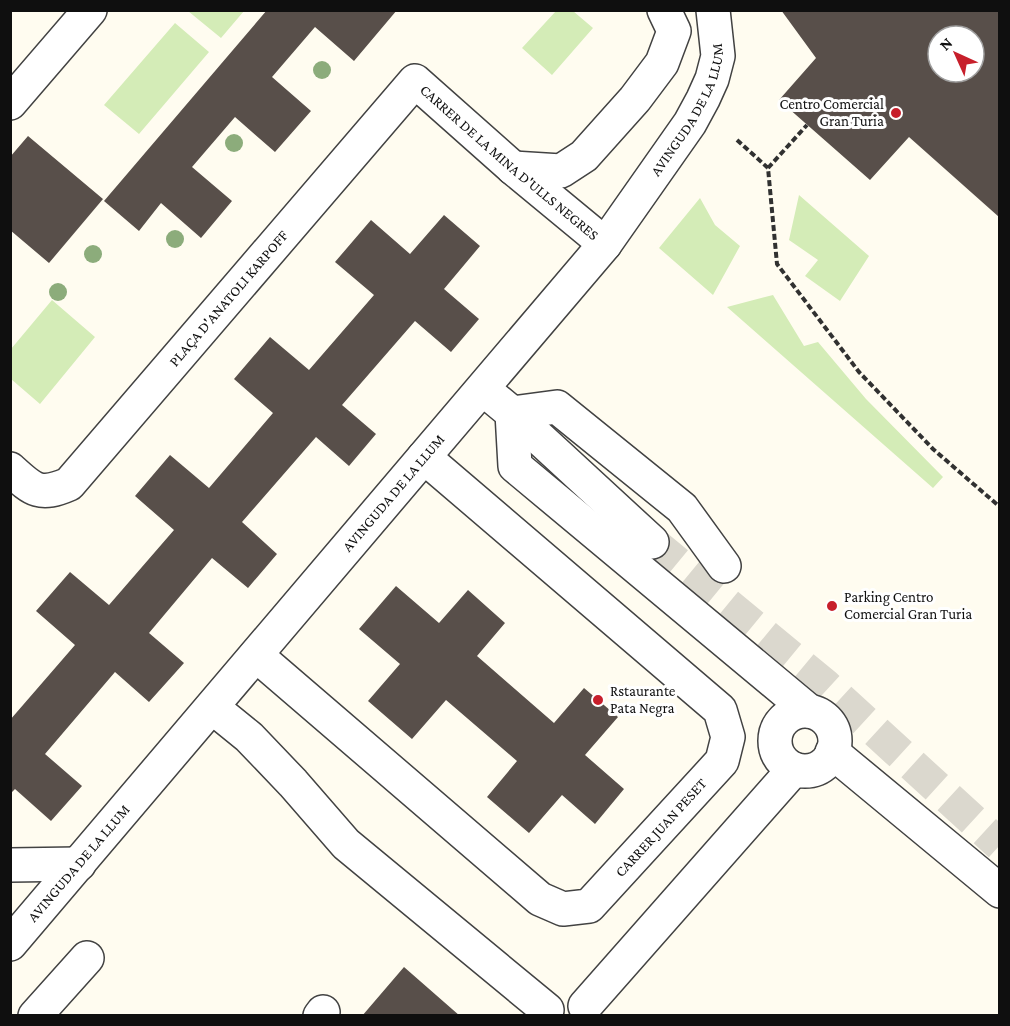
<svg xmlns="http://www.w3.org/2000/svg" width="1010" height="1026" viewBox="0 0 1010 1026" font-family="'Crimson Pro',serif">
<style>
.green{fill:#d4ecb7}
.building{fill:#584f4a;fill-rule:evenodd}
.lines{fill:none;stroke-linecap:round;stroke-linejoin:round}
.minor-tunnel{stroke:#dbd8ce;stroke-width:33;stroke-dasharray:33 16;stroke-linecap:butt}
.minor-casing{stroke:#424242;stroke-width:36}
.path{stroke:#313131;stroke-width:4;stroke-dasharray:6 3;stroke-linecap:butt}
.minor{stroke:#fff;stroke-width:33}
.tree{fill:#8cac7b}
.poi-dot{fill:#c71f2b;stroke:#fff;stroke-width:2}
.labels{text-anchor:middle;stroke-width:6;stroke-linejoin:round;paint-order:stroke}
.poi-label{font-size:15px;fill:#0f0f0f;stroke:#fff;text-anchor:start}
.street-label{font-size:15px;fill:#0f0f0f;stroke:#fff}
</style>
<rect width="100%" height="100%" fill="#fffcf0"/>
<path class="green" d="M188 11 244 10V11L221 38Z
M556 11H573L593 28 552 75 522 48Z
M175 23 209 52 139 134 104 105Z
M799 195 869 256 840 301 805 276 818 260 789 240Z
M700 198 715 225 740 246 713 295 659 248Z
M773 295 804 346 818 342 866 399 943 477 933 488 727 307Z
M52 300 95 337 40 404 11 379V349Z"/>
<path class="building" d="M267 10H397L354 61 315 27 272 77 311 111 275 152 235 117 192 167 232 201 201 238 161 203 139 231 104 201Z
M781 10H999V217L909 137 870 180 779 100 816 58ZM938 36H974V72H938Z
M28 136 103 199 49 263 10 230V157Z
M444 215 480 246 444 289 479 319 451 352 415 321 342 405 376 434 349 466 316 437 242 522 277 554 248 588 212 558 149 633 184 663 149 702 115 672 45 754 82 786 51 821 15 789 10 794V720L75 645 36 611 70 572 109 605 174 530 135 496 170 455 209 488 273 413 234 379 270 337 309 370 374 295 335 262 371 220 410 254Z
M396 586 439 623 468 590 505 623 477 656 554 723 584 688 618 717 585 755 624 789 595 824 562 795 529 833 487 797 517 761 446 700 412 739 368 701 400 664 359 629Z
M404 967 460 1016H362Z"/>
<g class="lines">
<path class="minor-tunnel" d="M652 542 825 685 1000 845"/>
<g class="minor-casing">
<g id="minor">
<path d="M10 103 90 10"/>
<path d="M513 168 561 171 584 156 635 99 662 63 674 31 664 10"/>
<path d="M483 389 512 413 515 466 809 711"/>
<path d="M512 413 557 407 682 508 724 566"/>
<path d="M512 413 652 542"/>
<path id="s1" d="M10 469C33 490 39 497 69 484L415 81 513 168 605 244"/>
<path id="s2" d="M256 655 540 899 563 909 589 906 722 761 728 737 720 710 424 457"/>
<path d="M212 707 249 737 293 783 346 844 547 1010"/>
<circle cx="805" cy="741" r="30"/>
<path d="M832 752 1000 891"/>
<path d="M10 865 79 864"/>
<path id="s3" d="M10 944 605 244 690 123 703 99 712 79 718 56 713 10"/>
<path d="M585 1006 794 769"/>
<path d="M35 1016 87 958"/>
<path d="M320 1016 323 1012"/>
</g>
</g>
<path class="path" d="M737 140 768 168 777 264 859 372 933 449 1000 507
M768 168 807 125"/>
<use href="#minor" class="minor"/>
</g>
<g class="tree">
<circle cx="322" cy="70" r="9"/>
<circle cx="234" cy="143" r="9"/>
<circle cx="175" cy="239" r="9"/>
<circle cx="93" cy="254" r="9"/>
<circle cx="58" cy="292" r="9"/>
</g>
<g class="poi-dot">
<circle cx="896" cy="113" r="6"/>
<circle cx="832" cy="606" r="6"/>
<circle cx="598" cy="700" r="6"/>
</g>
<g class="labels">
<g class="poi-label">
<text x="884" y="109" text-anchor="end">Centro Comercial<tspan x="884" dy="17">Gran Turia</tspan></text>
<text x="844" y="602">Parking Centro<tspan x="844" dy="17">Comercial Gran Turia</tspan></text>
<text x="610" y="696">Rstaurante<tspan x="610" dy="17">Pata Negra</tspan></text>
</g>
<g class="street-label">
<text dy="5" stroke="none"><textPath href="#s3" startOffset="1078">AVINGUDA DE LA LLUM</textPath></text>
<text dy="5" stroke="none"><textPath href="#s1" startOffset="723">CARRER DE LA MINA D'ULLS NEGRES</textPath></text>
<text dy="5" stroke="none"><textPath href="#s1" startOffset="312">PLAÇA D'ANATOLI KARPOFF</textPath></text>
<text dy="5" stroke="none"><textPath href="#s3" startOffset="592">AVINGUDA DE LA LLUM</textPath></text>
<text dy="5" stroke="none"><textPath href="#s2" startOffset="532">CARRER JUAN PESET</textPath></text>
<text dy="5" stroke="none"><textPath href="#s3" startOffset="106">AVINGUDA DE LA LLUM</textPath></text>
</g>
</g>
<rect width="1010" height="1026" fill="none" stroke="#0f0f0f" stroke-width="24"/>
<g transform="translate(956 54) rotate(315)"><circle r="28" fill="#ffffff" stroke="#9f9f9f" stroke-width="1.5"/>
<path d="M0-4.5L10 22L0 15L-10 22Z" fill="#c71f2b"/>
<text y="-9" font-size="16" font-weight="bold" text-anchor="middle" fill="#0f0f0f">N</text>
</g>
</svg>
